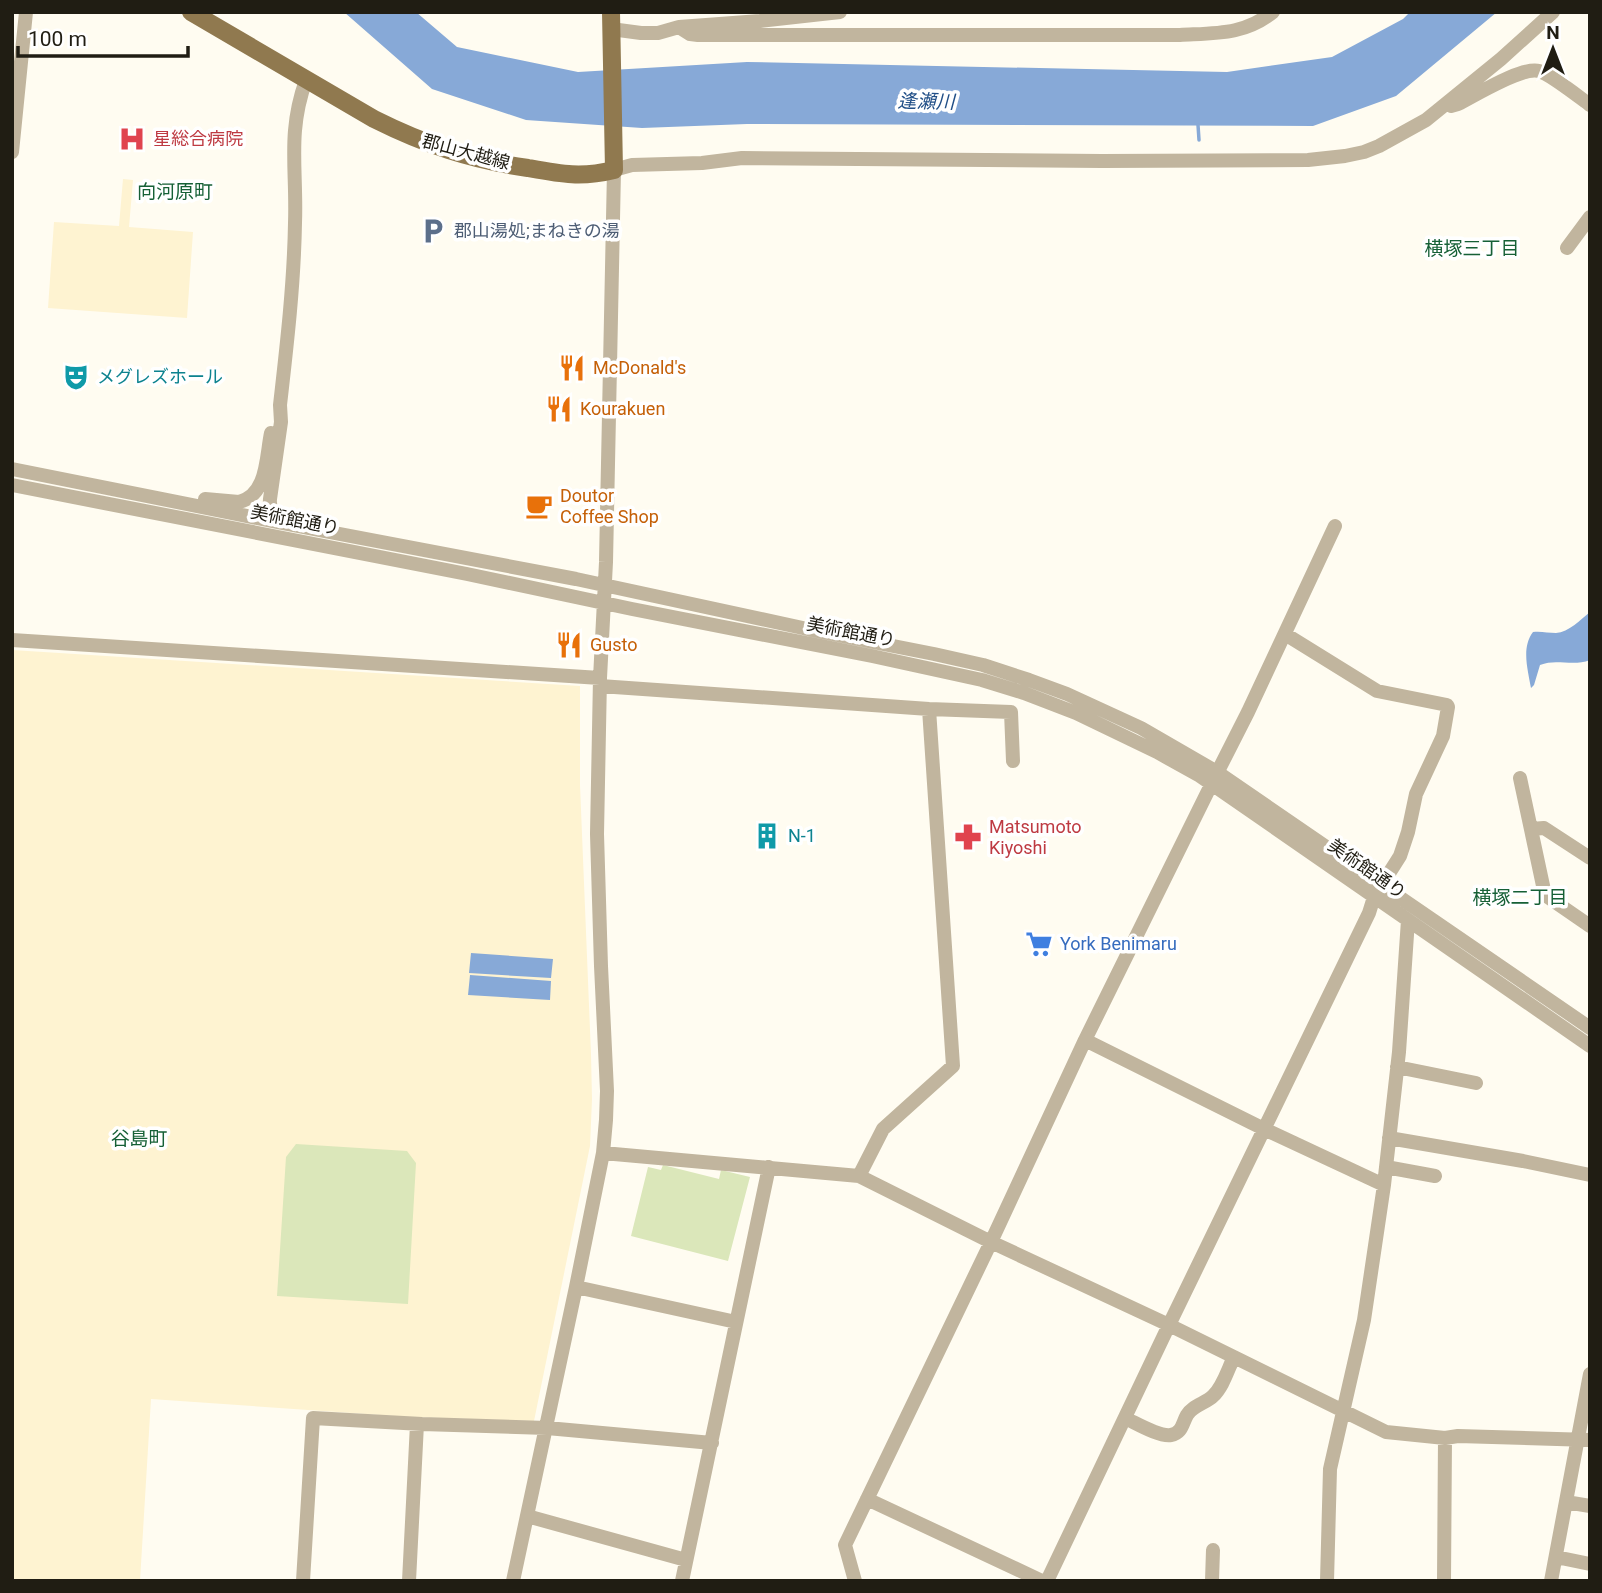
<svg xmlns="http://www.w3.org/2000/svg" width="1602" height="1593" viewBox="0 0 1602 1593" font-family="Roboto,'Noto Sans JP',sans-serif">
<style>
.built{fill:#fef3d1}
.green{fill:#dbe7ba}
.water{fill:#87a9d7}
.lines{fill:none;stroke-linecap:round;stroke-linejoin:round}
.stream{stroke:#87a9d7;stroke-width:3.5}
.minor{stroke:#c1b59e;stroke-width:14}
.major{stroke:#90794f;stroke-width:18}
.labels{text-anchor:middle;stroke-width:7;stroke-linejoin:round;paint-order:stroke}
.health-label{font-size:18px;fill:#be3a42;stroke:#fff;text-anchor:start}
.street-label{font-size:18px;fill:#201d13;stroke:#fff}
.service-label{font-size:18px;fill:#4e5e75;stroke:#fff;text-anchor:start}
.food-label{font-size:18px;fill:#c56008;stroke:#fff;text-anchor:start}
.culture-label{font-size:18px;fill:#0d838f;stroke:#fff;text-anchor:start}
.shop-label{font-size:18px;fill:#366cbe;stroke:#fff;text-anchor:start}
.water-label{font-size:19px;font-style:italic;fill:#214f87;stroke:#fff}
.neighbourhood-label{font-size:19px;fill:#166036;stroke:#fff}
</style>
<rect width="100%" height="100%" fill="#fffcf1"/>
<path class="built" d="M123 179 133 180 129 227 193 232 187 318 48 308 54 222 119 226Z
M12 650 580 686V785L591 1054 592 1099 590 1146 534 1421 409 1417 151 1399 140 1581H12Z"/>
<path class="green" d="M296 1144 407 1151 416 1163 408 1304 277 1296 286 1157Z
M663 1165 719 1179 721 1170 750 1177 728 1261 631 1236 648 1167 661 1170Z"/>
<path class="water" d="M344 12H416L457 47 578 72 747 62 1227 72 1332 57 1403 19 1410 12H1497L1396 96 1313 126 747 124 642 128 526 120 432 89Z
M1590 612V660C1572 667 1557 658 1540 665L1534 685 1531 688C1528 670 1521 648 1533 632 1541 631 1548 633 1556 633 1569 632 1580 620 1590 612Z
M471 953 553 959 551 978 469 973Z
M470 975 551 981 550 1000 468 995Z"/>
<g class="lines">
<path class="stream" d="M1198 125 1199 140"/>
<path class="minor" d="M679 27 690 34 698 35H1180C1216 33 1244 35 1273 12
M611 29 641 33H658L679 27 760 21 840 12
M1451 106 1458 104C1476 95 1522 66 1539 71 1550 74 1579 97 1590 105
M12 152 26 12
M1567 248 1590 217
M12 469 282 523 576 579 812 630 934 654 983 665 1029 680 1067 694 1141 728 1217 772 1590 1028
M12 485 467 574 632 609 872 656 982 680 1024 693 1076 713 1157 752 1200 776 1590 1046
M205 499 239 502C268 495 266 456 271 433
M282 523C274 516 269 510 270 499L281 422 280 405C287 344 294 283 295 223 297 169 287 133 306 80
M12 640 600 678
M600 686 929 709 1011 712 1013 761
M1520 778 1545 895 1590 926
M1531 829 1544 828 1590 858
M1085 1040 1264 1129 1384 1185
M1397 1067 1476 1083
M1389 1138 1523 1161 1590 1175
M603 1153 859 1176 991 1242 1169 1325 1386 1432 1445 1438 1458 1436 1590 1440
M1386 1167 1435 1176
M859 1176 883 1129 953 1066 929 709
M576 1287 736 1322
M1125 1418C1136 1423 1159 1437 1171 1435 1182 1433 1182 1424 1187 1415 1192 1406 1206 1403 1213 1396 1223 1387 1228 1369 1234 1357
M867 1499 1042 1581
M1566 1502 1590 1506
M527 1516 686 1560
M1556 1557 1590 1564
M303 1581 313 1418 422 1424 547 1428 712 1443
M409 1581 417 1424
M513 1581 576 1287 603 1153 606 1120 607 1091 601 966 597 834 600 678 606 562 614 170 632 165 702 163 742 158 1102 161 1308 160 1345 156 1364 152 1379 146 1426 120 1501 59 1553 12
M682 1581 769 1167
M855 1581 845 1545 991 1242 1085 1040 1212 783 1248 712 1335 526
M1047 1581 1169 1325 1369 913 1374 897 1400 856 1408 832 1416 794 1443 736 1448 707 1447 705 1377 691 1285 634
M1212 1581 1213 1550
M1327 1581 1330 1469 1364 1320 1384 1185 1399 1052 1408 920
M1444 1581 1445 1438
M1551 1581 1590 1374"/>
<path class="major" d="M191 12 374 119C426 145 471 160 528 168 561 174 581 178 614 170L611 12"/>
</g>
<defs>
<g id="hospital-bare" transform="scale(2.1)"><path d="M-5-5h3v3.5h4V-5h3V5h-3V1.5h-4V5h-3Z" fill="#e0444e" stroke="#fff" stroke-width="2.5" paint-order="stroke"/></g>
<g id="parking-bare" transform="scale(2.1)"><path d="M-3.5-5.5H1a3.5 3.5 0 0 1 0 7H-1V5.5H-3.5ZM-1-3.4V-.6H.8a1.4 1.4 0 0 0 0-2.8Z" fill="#5c6f8a" stroke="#fff" stroke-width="2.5" paint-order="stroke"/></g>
<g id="restaurant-bare" transform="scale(2.1)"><path d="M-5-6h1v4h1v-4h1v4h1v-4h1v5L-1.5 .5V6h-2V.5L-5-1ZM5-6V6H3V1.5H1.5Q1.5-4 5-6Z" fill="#e8710a" stroke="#fff" stroke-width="2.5" paint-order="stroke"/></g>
<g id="theatre-bare" transform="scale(2.1)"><path d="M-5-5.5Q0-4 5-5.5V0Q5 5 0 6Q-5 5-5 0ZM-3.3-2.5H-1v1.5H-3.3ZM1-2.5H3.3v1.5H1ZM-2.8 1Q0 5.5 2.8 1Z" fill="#0f9aa8" stroke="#fff" stroke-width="2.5" paint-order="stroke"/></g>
<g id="cafe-bare" transform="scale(2.1)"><path d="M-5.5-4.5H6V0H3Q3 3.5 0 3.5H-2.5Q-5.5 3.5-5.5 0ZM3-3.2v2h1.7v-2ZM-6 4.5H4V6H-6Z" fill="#e8710a" stroke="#fff" stroke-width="2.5" paint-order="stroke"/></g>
<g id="building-bare" transform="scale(2.1)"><path d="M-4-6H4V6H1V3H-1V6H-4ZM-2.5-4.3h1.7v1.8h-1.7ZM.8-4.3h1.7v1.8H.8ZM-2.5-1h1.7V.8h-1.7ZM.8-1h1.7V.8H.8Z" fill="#0f9aa8" stroke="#fff" stroke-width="2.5" paint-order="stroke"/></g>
<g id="pharmacy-bare" transform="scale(2.1)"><path d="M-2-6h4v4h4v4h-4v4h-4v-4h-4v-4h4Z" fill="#e0444e" stroke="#fff" stroke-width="2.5" paint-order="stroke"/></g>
<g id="supermarket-bare" transform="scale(2.1)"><path d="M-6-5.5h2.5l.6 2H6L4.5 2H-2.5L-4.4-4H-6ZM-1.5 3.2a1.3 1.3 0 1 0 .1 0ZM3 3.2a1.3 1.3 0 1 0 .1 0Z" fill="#3f7fe0" stroke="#fff" stroke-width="2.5" paint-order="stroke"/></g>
</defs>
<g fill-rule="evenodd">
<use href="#hospital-bare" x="132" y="139"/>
<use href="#parking-bare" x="433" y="231"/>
<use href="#restaurant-bare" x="572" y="368"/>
<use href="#theatre-bare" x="76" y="377"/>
<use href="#restaurant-bare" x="559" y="409"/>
<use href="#cafe-bare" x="539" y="506"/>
<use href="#restaurant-bare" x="569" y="645"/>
<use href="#building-bare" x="767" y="836"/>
<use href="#pharmacy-bare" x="968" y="837"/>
<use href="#supermarket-bare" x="1039" y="944"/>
</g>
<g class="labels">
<g class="health-label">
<text x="153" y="145">星総合病院</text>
<text x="989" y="833">Matsumoto<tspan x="989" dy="21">Kiyoshi</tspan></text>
</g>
<g class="street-label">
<text transform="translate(466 152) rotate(15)" y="6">郡山大越線</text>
<text transform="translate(295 520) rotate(11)" y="6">美術館通り</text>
<text transform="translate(851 632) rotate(11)" y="6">美術館通り</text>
<text transform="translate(1367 869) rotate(35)" y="6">美術館通り</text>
</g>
<g class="service-label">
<text x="454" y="237">郡山湯処;まねきの湯</text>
</g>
<g class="food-label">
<text x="593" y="374">McDonald's</text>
<text x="580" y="415">Kourakuen</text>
<text x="560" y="502">Doutor<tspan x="560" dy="21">Coffee Shop</tspan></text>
<text x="590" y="651">Gusto</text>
</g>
<g class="culture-label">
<text x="97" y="383">メグレズホール</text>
<text x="788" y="842">N-1</text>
</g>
<g class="shop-label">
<text x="1060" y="950">York Benimaru</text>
</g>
<g class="water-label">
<text transform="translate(926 101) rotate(1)" y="7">逢瀬川</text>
</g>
<g class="neighbourhood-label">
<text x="175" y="198">向河原町</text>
<text x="1472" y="255">横塚三丁目</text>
<text x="1520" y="904">横塚二丁目</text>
<text x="139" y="1145">谷島町</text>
</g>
</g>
<rect width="1602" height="1593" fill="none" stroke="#201d13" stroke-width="28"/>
<g transform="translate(1553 49)" stroke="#ffffff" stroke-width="5" paint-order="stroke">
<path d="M0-5L12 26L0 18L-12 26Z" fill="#201d13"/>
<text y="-10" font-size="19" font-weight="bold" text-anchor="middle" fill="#201d13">N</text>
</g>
<path d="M18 46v10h170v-10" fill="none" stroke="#201d13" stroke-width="3.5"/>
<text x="28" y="46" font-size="21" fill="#201d13" stroke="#ffffff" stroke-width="5" paint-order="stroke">100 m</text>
</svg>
